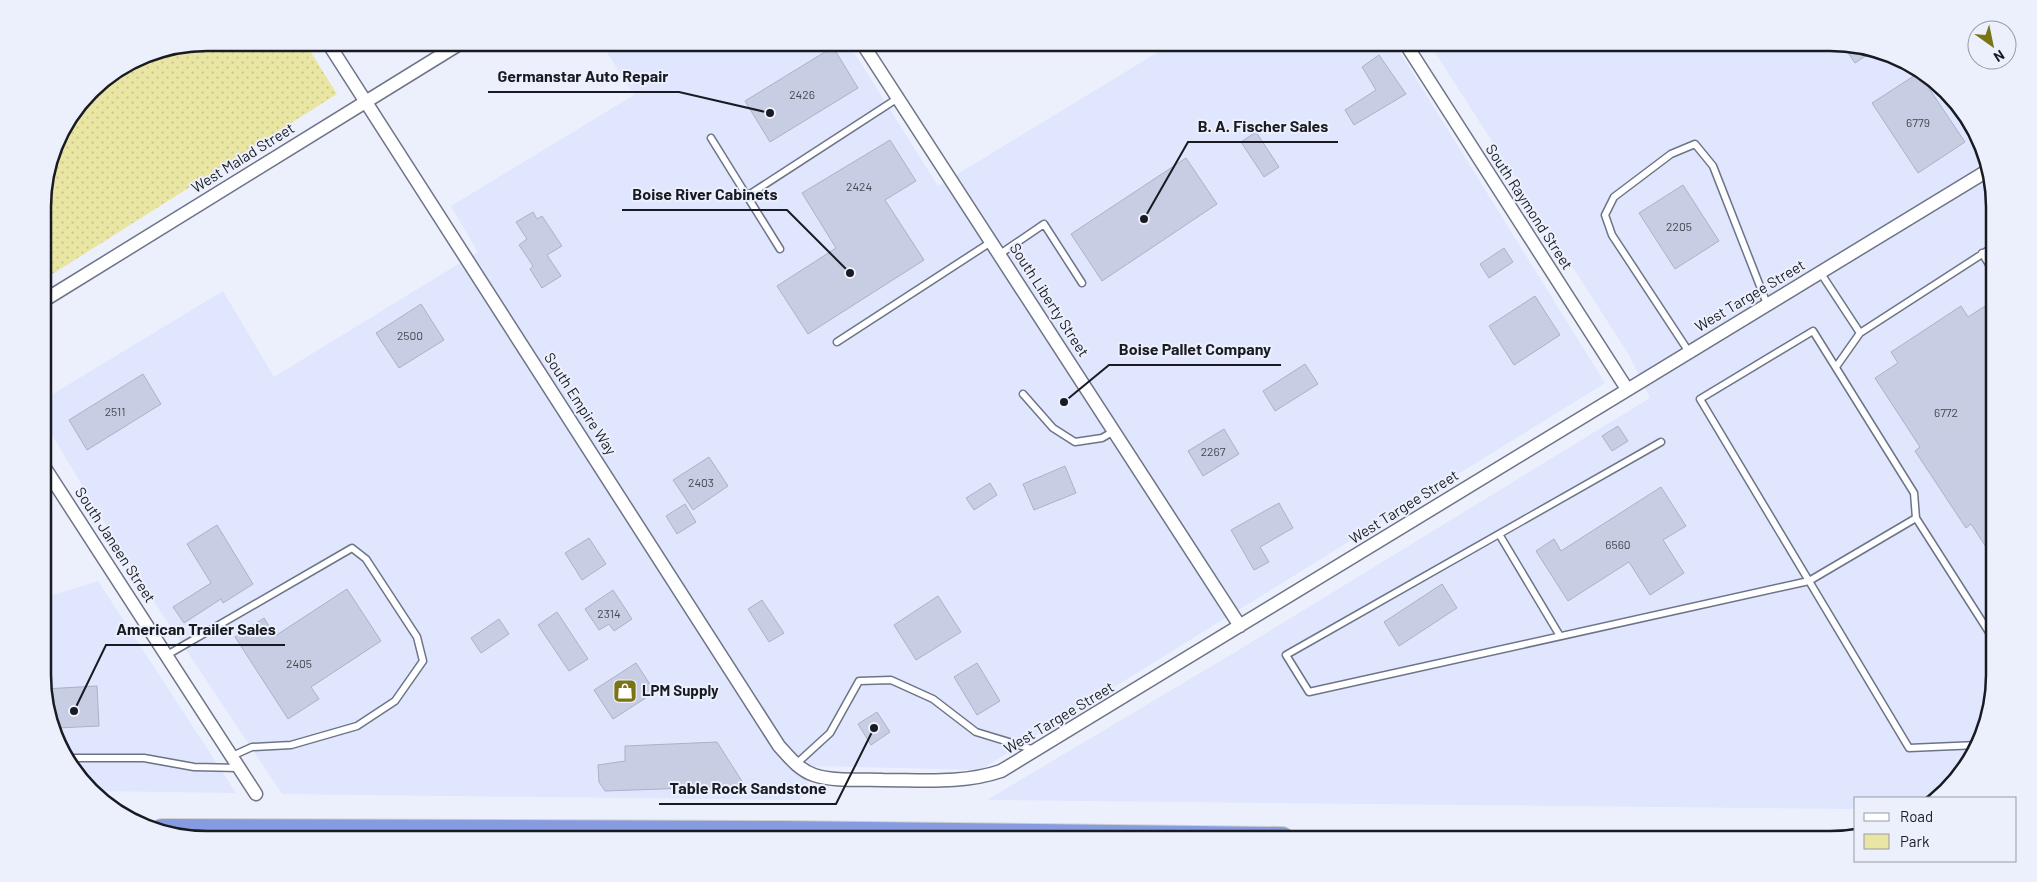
<svg xmlns="http://www.w3.org/2000/svg" width="2037" height="882" viewBox="0 0 2037 882" font-family="Barlow,sans-serif">
<style>
.built{fill:#dfe6fd}
.green{fill:url(#green-dots)}
.building{fill:#c7cde2;stroke:#abb2c6}
.lines{fill:none;stroke-linecap:round;stroke-linejoin:round}
.service-casing{stroke:#6e7487;stroke-width:9}
.minor-casing{stroke:#6e7487;stroke-width:15}
.motorway-casing{stroke:#d1d1d3;stroke-width:26}
.service{stroke:#fff;stroke-width:6}
.minor{stroke:#fff;stroke-width:12}
.motorway{stroke:#879be1;stroke-width:24}
.labels{text-anchor:middle;stroke-width:4;stroke-linejoin:round;paint-order:stroke}
.number-label{font-size:12px;fill:#444852}
.street-label{font-size:15px;fill:#191b22;stroke:#ecf0fd}
.poi-label{font-size:15px;font-weight:bold;fill:#191b22;stroke:#ecf0fd;text-anchor:start}
.rim{fill:none;stroke:#191b22;stroke-width:2.5}
.leader{fill:none;stroke:#191b22;stroke-width:2}
.callout-dot{fill:#191b22;stroke:#ecf0fd;stroke-width:2}
.callout-label{font-size:16px;text-anchor:middle;font-weight:bold;fill:#191b22;stroke:#ecf0fd;stroke-width:4;stroke-linejoin:round;paint-order:stroke}
</style>
<defs>
<pattern id="green-dots" width="8" height="8" patternUnits="userSpaceOnUse" patternTransform="scale(1.25)"><rect width="8" height="8" fill="#e9e5a2"/><path d="M2 2h.1M6 6h.1" fill="none" stroke="#c7c48b" stroke-width="1.8" stroke-linecap="round"/></pattern>
</defs>
<rect width="100%" height="100%" fill="#ecf0fd"/>
<path class="built" d="M601 43H848L938 186 1173 43H1394L1605 383 980 770 817 766 800 800 282 794 133 570 43 420V400L223 291 274 377 478 252 451 206 634 95Z
M1429 43H1830L1893 55 1960 107 1993 186 1994 675 1982 738 1960 775 1936 798H1856V809L987 800 1237 651 1650 398 1629 355Z
M98 581 236 793 98 791 77 775 44 697V598Z"/>
<path class="green" d="M207 43H305L337 94 43 280V196L60 134 98 84 144 55Z"/>
<path class="building" d="M1843 45 1869 50 1873 51 1855 63Z
M833 47 858 88 770 142 745 101Z
M1379 55 1406 94 1354 125 1345 110 1376 90 1362 67Z
M1917 74 1922 78 1965 142 1918 173 1872 103Z
M1256 132 1279 167 1264 177 1241 142Z
M890 140 916 181 885 200 924 260 808 334 777 286 836 248 802 193Z
M1186 158 1217 204 1102 281 1071 234Z
M1683 185 1719 241 1675 269 1639 213Z
M533 212 537 219 542 216 562 246 547 255 561 276 542 288 530 269 533 266 519 245 527 239 516 222Z
M1504 248 1513 262 1489 278 1480 264Z
M1535 296 1560 335 1514 365 1489 326Z
M1993 301 1994 336V559L1971 524 1966 528 1915 451 1920 447 1875 378 1898 363 1891 352 1961 306 1968 317Z
M421 304 444 340 399 368 376 333Z
M1305 364 1318 384 1275 411 1263 391Z
M143 374 161 404 87 450 69 420Z
M1618 426 1628 441 1612 451 1602 436Z
M1224 429 1239 454 1203 476 1188 451Z
M709 457 728 486 693 510 673 480Z
M1065 466 1076 493 1034 510 1023 484Z
M990 483 997 495 974 510 966 498Z
M1661 487 1686 526 1663 540 1684 573 1650 595 1629 562 1568 601 1536 551 1554 539 1561 551Z
M1279 503 1293 528 1260 547 1269 562 1254 570 1231 530Z
M685 504 696 522 677 534 666 516Z
M217 525 253 584 223 603 221 599 184 623 173 607 211 583 187 544Z
M589 538 606 564 582 580 565 553Z
M1442 584 1457 608 1399 646 1384 622Z
M347 589 381 641 311 687 319 699 288 719 235 637 264 618 275 636Z
M613 590 632 619 614 631 609 624 599 630 585 609Z
M938 596 961 632 916 660 894 625Z
M762 600 784 633 769 642 748 609Z
M557 612 588 659 569 671 538 625Z
M499 619 509 634 481 653 471 638Z
M636 663 655 692 613 719 594 690Z
M977 663 1000 701 977 715 954 677Z
M97 686 99 726 57 728 44 697V689Z
M877 712 890 732 871 745 858 724Z
M717 742 745 786 605 791 599 782 598 765 625 761V746Z"/>
<g class="lines">
<g class="service-casing">
<path id="service" d="M711 138 747 196 898 98
M747 196 780 249
M1982 253 1993 271
M1000 254 1044 224 1082 283
M1820 272 1860 333 1836 367
M1860 333 1993 247
M837 342 991 242
M1689 352 1612 235 1605 215 1614 197 1671 154 1695 144 1713 166 1767 304
M1023 394 1053 428 1075 442 1102 438 1114 431
M1661 442 1286 655 1309 692 1809 581 1700 399 1813 331 1914 493 1916 518 1994 640
M1916 518 1809 581 1909 748 1978 745
M1499 534 1560 636
M167 655 352 548 366 559 417 637 423 661 395 701 357 726 291 745 252 747 232 756
M69 758H144L194 767 239 768
M795 765 830 733 859 681 891 680 933 699 976 732 1035 750"/>
</g>
<g class="minor-casing">
<path id="minor" d="M328 43 779 746C789 757 799 770 814 775 836 782 861 779 883 780 923 780 963 784 1001 771L1987 171
M862 43 1240 626
M1405 43 1627 389
M43 301 461 43
M43 465 256 794"/>
</g>
<g class="motorway-casing">
<path id="motorway" d="M162 831 782 833 1282 839"/>
</g>
<use href="#service" class="service"/>
<use href="#minor" class="minor"/>
<use href="#motorway" class="motorway"/>
</g>
<defs>
<g id="shop-square" transform="scale(1.25)"><rect x="-9" y="-9" width="18" height="18" rx="4" fill="#7b7417" stroke="#ecf0fd"/><path d="M-5-2.5h2.3a2.7 3.5 0 0 1 5.4 0H5L5.5 6h-11ZM-1.5-2.5h3a1.5 2.3 0 0 0-3 0Z" fill="#fff"/></g>
</defs>
<g fill-rule="evenodd">
<use href="#shop-square" x="625" y="691"/>
</g>
<g class="labels">
<g class="number-label">
<text x="802" y="99">2426</text>
<text x="1918" y="127">6779</text>
<text x="859" y="191">2424</text>
<text x="1679" y="231">2205</text>
<text x="410" y="340">2500</text>
<text x="115" y="416">2511</text>
<text x="1946" y="417">6772</text>
<text x="1213" y="456">2267</text>
<text x="701" y="487">2403</text>
<text x="1618" y="549">6560</text>
<text x="609" y="618">2314</text>
<text x="299" y="668">2405</text>
</g>
<g class="street-label">
<text transform="translate(243 158) rotate(-32)" y="5">West Malad Street</text>
<text transform="translate(1529 207) rotate(57)" y="5">South Raymond Street</text>
<text transform="translate(1750 296) rotate(-31)" y="5">West Targee Street</text>
<text transform="translate(1049 300) rotate(57)" y="5">South Liberty Street</text>
<text transform="translate(580 404) rotate(57)" y="5">South Empire Way</text>
<text transform="translate(1404 507) rotate(-32)" y="5">West Targee Street</text>
<text transform="translate(115 545) rotate(57)" y="5">South Janeen Street</text>
<text transform="translate(1059 718) rotate(-31)" y="5">West Targee Street</text>
</g>
<g class="poi-label">
<text x="642" y="696">LPM Supply</text>
</g>
</g>
<path d="M0 0H2037V882H0ZM207 51H1830A156 156 0 0 1 1986 207V675A156 156 0 0 1 1830 831H207A156 156 0 0 1 51 675V207A156 156 0 0 1 207 51Z" fill="#ecf0fd" fill-rule="evenodd"/>
<path class="rim" d="M207 51H1830A156 156 0 0 1 1986 207V675A156 156 0 0 1 1830 831H207A156 156 0 0 1 51 675V207A156 156 0 0 1 207 51Z"/>
<path class="leader" d="M770 113L679 92H488M1144 219L1188 142H1338M850 273L787 210H622M1064 402L1109 365H1281M74 711L106 645H285M874 728L836 804H659"/>
<g class="callout-dot">
<circle cx="770" cy="113" r="5"/>
<circle cx="1144" cy="219" r="5"/>
<circle cx="850" cy="273" r="5"/>
<circle cx="1064" cy="402" r="5"/>
<circle cx="74" cy="711" r="5"/>
<circle cx="874" cy="728" r="5"/>
</g>
<g class="callout-label">
<text x="583" y="82">Germanstar Auto Repair</text>
<text x="1263" y="132">B. A. Fischer Sales</text>
<text x="705" y="200">Boise River Cabinets</text>
<text x="1195" y="355">Boise Pallet Company</text>
<text x="196" y="635">American Trailer Sales</text>
<text x="748" y="794">Table Rock Sandstone</text>
</g>
<rect x="1854" y="797" width="162" height="65" fill="#ecf0fd" stroke="#989ba5"/>
<rect x="1864" y="813" width="25" height="8" fill="#ffffff" stroke="#989ba5"/>
<text x="1900" y="822" font-size="15" fill="#191b22">Road</text>
<rect x="1864" y="834" width="25" height="15" fill="#e9e5a2" stroke="#989ba5"/>
<text x="1900" y="847" font-size="15" fill="#191b22">Park</text>
<g transform="translate(1992 45) rotate(147)"><circle r="24" fill="#ecf0fd" stroke="#989ba5"/>
<path d="M0-4L9 19L0 12L-9 19Z" fill="#7b7417"/>
<text y="-8" font-size="14" font-weight="bold" text-anchor="middle" fill="#191b22">N</text>
</g>
</svg>
